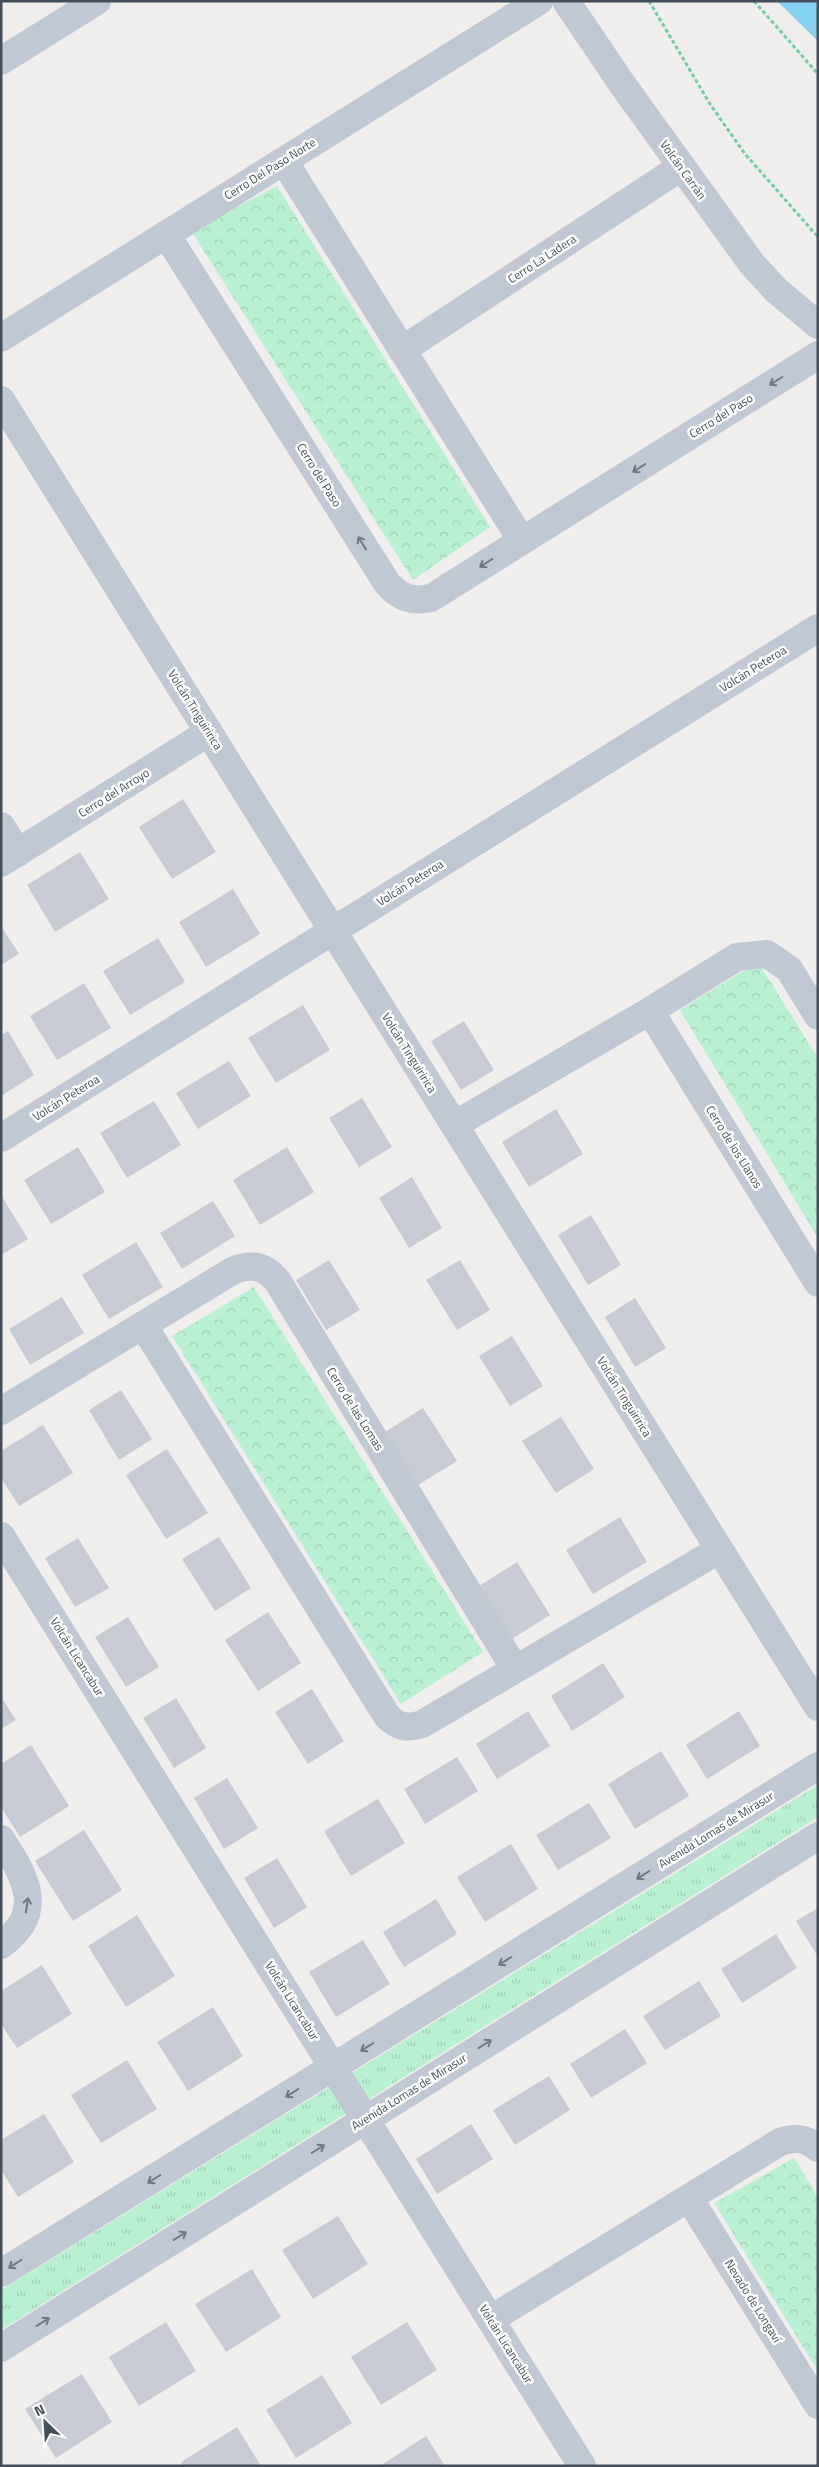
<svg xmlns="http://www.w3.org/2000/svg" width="819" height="2467" viewBox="0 0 819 2467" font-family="'Titillium Web',sans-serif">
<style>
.grass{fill:url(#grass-tufts)}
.park{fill:url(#park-crowns)}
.water{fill:#82d2f0}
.building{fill:#c8cbd3}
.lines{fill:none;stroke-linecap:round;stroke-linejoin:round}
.path{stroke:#6ed0a6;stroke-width:3;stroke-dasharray:4 2.5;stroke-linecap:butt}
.minor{stroke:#bfc8d3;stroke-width:28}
.oneway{stroke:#6f7985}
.labels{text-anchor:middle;stroke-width:5;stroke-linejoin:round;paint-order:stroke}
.street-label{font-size:12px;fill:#444f5b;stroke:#fff}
</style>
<defs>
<pattern id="grass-tufts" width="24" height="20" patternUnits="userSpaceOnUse" patternTransform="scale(1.25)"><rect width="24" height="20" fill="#b8f1d1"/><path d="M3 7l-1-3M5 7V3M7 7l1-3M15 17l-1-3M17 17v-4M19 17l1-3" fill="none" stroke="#9fd0b6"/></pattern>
<pattern id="park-crowns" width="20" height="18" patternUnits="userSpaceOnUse" patternTransform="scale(1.25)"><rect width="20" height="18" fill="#b8f1d1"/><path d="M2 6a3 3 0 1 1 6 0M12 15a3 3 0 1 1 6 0" fill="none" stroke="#9fd0b6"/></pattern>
</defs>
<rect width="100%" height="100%" fill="#f0eded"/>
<path class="grass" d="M818 1785V1817L1 2330V2290Z"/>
<path class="park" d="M277 186 490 527 413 580 191 231Z
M758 962 818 1058V1238L680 1010Z
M254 1287 483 1652 401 1704 172 1336Z
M794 2158 818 2197V2371L714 2203Z"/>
<path class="water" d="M777 1H818V41Z"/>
<path class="building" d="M183 799 216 852 172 879 139 827Z
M80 852 109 899 55 932 27 885Z
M233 889 260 934 206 967 179 922Z
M1 926 19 954 1 965Z
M158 938 185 982 130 1015 103 971Z
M84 983 111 1028 57 1060 30 1016Z
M303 1005 330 1050 276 1083 248 1038Z
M464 1021 494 1070 461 1090 431 1041Z
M8 1031 34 1075 1 1096V1035Z
M229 1061 251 1096 198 1129 176 1093Z
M362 1098 392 1147 359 1167 329 1118Z
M154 1101 181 1145 127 1178 100 1133Z
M556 1109 583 1154 529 1187 502 1142Z
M78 1147 105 1192 51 1224 24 1180Z
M287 1147 314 1192 260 1225 233 1180Z
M412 1177 442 1228 409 1248 379 1198Z
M1 1195 28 1239 1 1255Z
M213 1201 235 1236 182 1269 160 1233Z
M591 1215 621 1265 588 1285 558 1235Z
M136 1242 163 1287 109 1319 82 1275Z
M329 1260 360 1310 326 1330 296 1280Z
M460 1260 490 1310 457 1330 426 1280Z
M62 1297 84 1333 30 1365 9 1329Z
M635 1298 666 1348 635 1367 605 1317Z
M512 1336 543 1386 510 1406 479 1356Z
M121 1390 152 1439 119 1460 89 1410Z
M423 1408 457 1461 418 1485 385 1432Z
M561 1417 594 1469 556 1493 522 1441Z
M43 1425 73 1473 19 1506 1 1478V1451Z
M167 1449 208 1513 166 1539 126 1475Z
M620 1517 647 1562 593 1594 566 1550Z
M219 1537 251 1588 215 1611 182 1559Z
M78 1538 109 1588 75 1607 45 1558Z
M517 1562 550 1615 512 1639 479 1586Z
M268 1612 301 1663 258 1691 225 1640Z
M128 1617 159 1667 126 1687 95 1637Z
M603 1663 625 1697 572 1731 551 1696Z
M312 1689 344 1741 308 1764 275 1712Z
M1 1697 16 1720 1 1729Z
M176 1698 206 1748 174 1768 143 1718Z
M528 1711 550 1746 497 1779 476 1744Z
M739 1711 760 1746 707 1779 686 1745Z
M31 1745 69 1806 20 1837 1 1807V1764Z
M661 1751 689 1796 635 1829 608 1784Z
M457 1757 478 1791 425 1824 404 1789Z
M227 1778 258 1828 224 1849 194 1798Z
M378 1799 405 1843 351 1876 324 1831Z
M589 1803 611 1838 558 1870 536 1835Z
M84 1830 122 1890 73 1921 35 1861Z
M511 1844 538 1889 485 1922 457 1877Z
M277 1858 307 1907 274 1928 244 1878Z
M436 1899 457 1934 404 1967 383 1932Z
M818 1908V1957L796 1921Z
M137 1915 175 1976 126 2007 88 1946Z
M776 1934 797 1968 742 2003 721 1969Z
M363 1940 390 1984 336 2017 309 1972Z
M42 1965 72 2014 17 2048 1 2024V1991Z
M699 1981 721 2016 665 2050 643 2016Z
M213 2007 243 2056 188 2091 157 2042Z
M625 2029 647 2063 591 2098 570 2064Z
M127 2060 157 2109 101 2143 71 2095Z
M549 2076 570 2110 515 2145 493 2110Z
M44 2114 74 2162 18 2197 1 2170V2140Z
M471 2124 493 2159 437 2194 416 2159Z
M338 2216 368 2264 313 2299 282 2250Z
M252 2269 281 2317 226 2352 195 2304Z
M166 2322 196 2371 139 2406 109 2357Z
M407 2322 437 2370 381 2405 351 2357Z
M82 2374 112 2422 56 2458 25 2409Z
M322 2375 352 2423 296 2458 266 2410Z
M237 2427 261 2466H183L181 2462Z
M426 2436 445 2466H380Z"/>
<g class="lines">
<path class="path" d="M649 1 710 104 745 154 818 237
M754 1 818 74"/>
<path class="minor" d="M566 1 622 84 752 264 777 291 818 325
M1 61 97 1
M284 161 522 541
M166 234 387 583C400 598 412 602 431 598L818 355
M1 338 539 1
M402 350 681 167
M1 400 818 1707
M1 826 18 853
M1 863 209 732
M650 1011 818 1283
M454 1125 650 1011 737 957 767 954 789 969 818 1016
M1 1138 818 628
M143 1325 387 1716C398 1727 407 1729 422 1724L719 1550
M1 1411 234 1270C252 1263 266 1266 278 1282L515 1669
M1 1536 582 2466
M1 1839C25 1876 47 1912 1 1945
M689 2198 818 2405
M1 2273 818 1766
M491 2319 780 2142C795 2137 806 2138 818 2148
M1 2348 818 1836"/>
</g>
<defs><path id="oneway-shaft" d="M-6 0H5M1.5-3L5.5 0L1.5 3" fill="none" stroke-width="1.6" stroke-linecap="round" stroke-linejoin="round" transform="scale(1.25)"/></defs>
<g class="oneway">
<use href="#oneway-shaft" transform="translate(776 381) rotate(148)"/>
<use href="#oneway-shaft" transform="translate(639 468) rotate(148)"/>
<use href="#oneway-shaft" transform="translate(362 543) rotate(-122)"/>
<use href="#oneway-shaft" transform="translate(486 563) rotate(148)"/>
<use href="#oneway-shaft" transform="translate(643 1875) rotate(148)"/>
<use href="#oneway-shaft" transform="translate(27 1905) rotate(-81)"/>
<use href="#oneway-shaft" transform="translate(505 1961) rotate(148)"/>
<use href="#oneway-shaft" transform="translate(485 2044) rotate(-32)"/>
<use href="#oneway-shaft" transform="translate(367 2047) rotate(148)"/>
<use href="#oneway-shaft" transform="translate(292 2093) rotate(148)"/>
<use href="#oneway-shaft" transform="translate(318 2149) rotate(-32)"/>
<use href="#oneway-shaft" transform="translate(154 2179) rotate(148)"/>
<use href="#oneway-shaft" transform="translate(180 2236) rotate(-32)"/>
<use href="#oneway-shaft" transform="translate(15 2264) rotate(148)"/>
<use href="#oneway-shaft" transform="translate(43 2322) rotate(-32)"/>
</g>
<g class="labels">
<g class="street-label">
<text transform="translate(270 169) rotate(-32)" y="4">Cerro Del Paso Norte</text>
<text transform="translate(683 170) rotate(54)" y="4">Volcán Carrán</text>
<text transform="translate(542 259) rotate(-33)" y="4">Cerro La Ladera</text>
<text transform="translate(721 416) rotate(-32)" y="4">Cerro del Paso</text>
<text transform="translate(319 475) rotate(58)" y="4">Cerro del Paso</text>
<text transform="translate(753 669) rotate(-32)" y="4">Volcán Peteroa</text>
<text transform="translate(195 710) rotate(58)" y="4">Volcán Tinguiririca</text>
<text transform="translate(114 793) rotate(-32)" y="4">Cerro del Arroyo</text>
<text transform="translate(410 883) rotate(-32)" y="4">Volcán Peteroa</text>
<text transform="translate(409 1053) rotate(58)" y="4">Volcán Tinguiririca</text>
<text transform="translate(66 1098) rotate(-32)" y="4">Volcán Peteroa</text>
<text transform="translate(734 1147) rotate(58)" y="4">Cerro de los Llanos</text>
<text transform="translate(624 1397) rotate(58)" y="4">Volcán Tinguiririca</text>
<text transform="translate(355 1409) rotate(58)" y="4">Cerro de las Lomas</text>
<text transform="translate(77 1657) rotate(58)" y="4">Volcán Licancabur</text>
<text transform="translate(716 1830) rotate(-32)" y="4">Avenida Lomas de Mirasur</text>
<text transform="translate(292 2001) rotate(58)" y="4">Volcán Licancabur</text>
<text transform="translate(409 2092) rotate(-32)" y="4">Avenida Lomas de Mirasur</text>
<text transform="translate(753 2301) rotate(58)" y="4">Nevado de Longaví</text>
<text transform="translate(506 2344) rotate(58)" y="4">Volcán Licancabur</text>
</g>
</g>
<rect width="819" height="2467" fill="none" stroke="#444f5b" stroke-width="5"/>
<g transform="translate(45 2422) rotate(335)" stroke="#ffffff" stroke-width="4" paint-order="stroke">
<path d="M0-4L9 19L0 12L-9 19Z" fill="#444f5b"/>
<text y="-8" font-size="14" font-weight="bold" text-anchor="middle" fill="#444f5b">N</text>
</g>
</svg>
